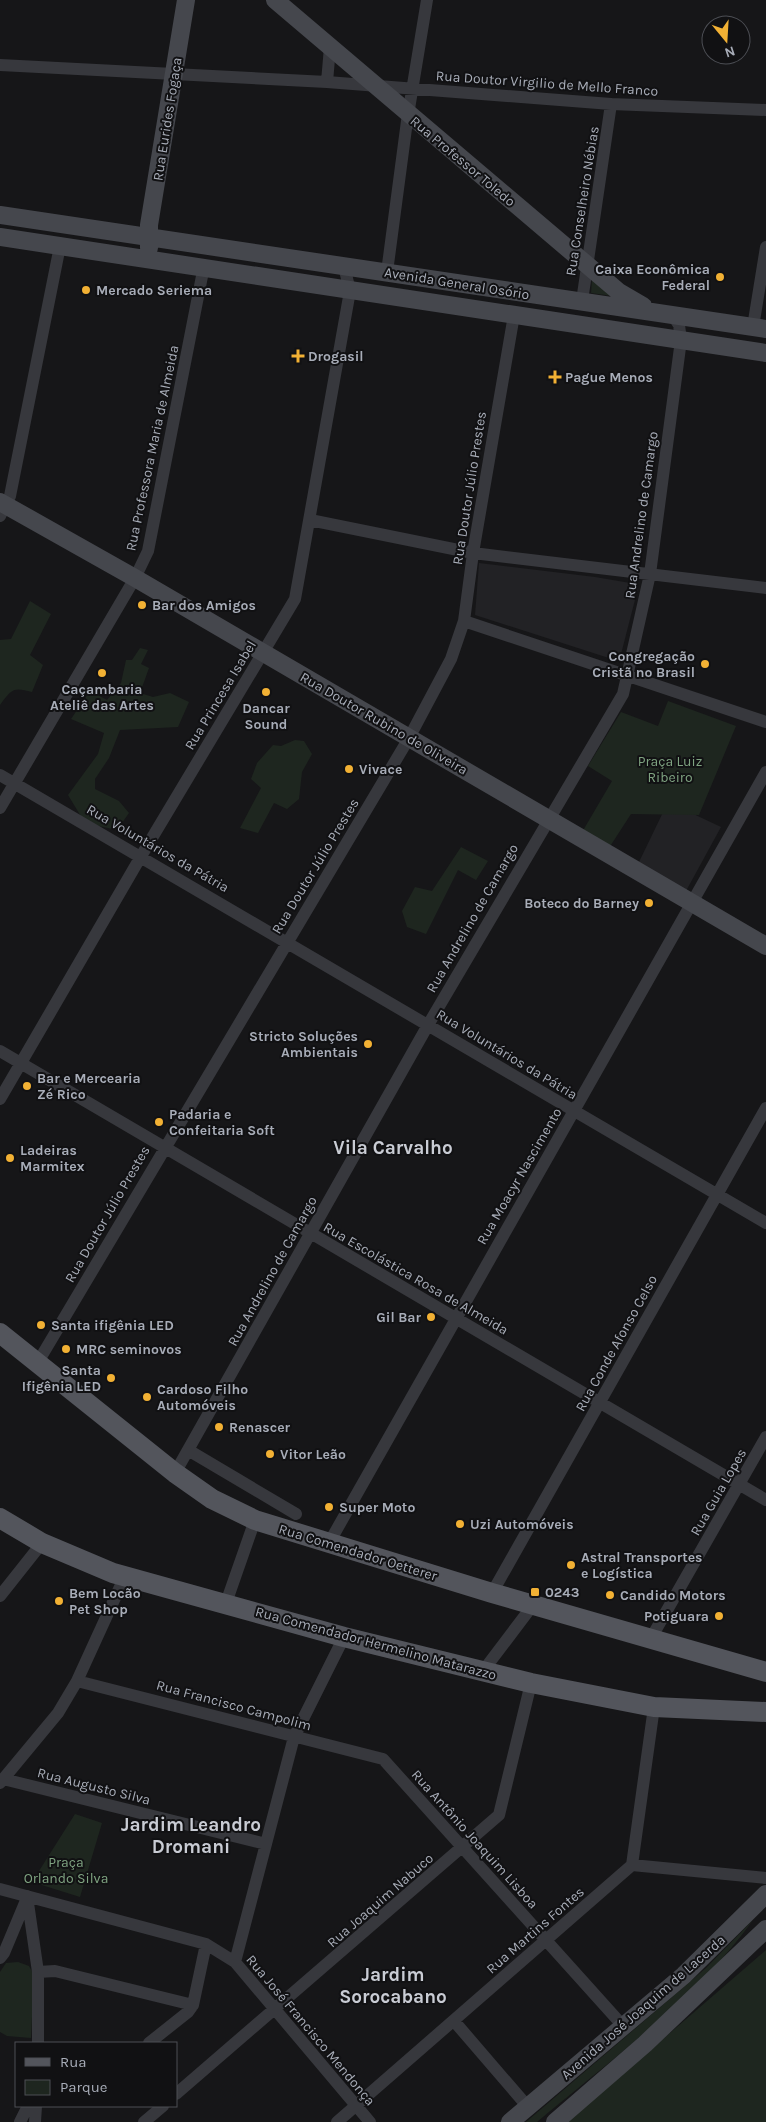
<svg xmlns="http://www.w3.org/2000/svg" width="766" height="2122" viewBox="0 0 766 2122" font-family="Karla,sans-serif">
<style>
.built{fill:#222225}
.green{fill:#1e261f}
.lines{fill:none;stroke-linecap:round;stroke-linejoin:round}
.street{stroke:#37383d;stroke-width:12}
.secondary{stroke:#45474d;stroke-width:18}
.primary{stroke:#53555c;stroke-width:20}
.poi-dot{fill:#f2b134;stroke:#111113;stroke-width:2}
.labels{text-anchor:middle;stroke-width:4;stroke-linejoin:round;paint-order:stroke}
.street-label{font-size:14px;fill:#a8adb8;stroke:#111113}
.poi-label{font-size:14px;font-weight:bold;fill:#a8adb8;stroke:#111113;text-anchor:start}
.park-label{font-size:14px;fill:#7fa381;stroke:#111113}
.district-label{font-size:19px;font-weight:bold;fill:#c9ccd4;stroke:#111113}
</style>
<rect width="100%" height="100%" fill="#161618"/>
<path class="built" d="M479 563 595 577 636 584 638 588 620 658 615 660 475 615Z
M668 802 721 827 686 891 639 862Z"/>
<path class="green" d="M592 280 612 296 591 293Z
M30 601 51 614 30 655 43 665 32 692C13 687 12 689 0 705V640L11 639Z
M140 648 148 650 141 664 149 668 140 693 153 697 170 693 189 702 178 727 120 730 109 758 95 779V789L119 801 129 813 117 830 85 823 68 795 98 754 104 733 71 719 90 691 107 700 121 683 126 660H132Z
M668 701 736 726 699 815 631 814 609 848 581 834 612 781 588 766 621 712 658 726Z
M295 740 304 741 312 754 302 772 299 799 287 809 274 803 258 833 240 828 261 788 251 779 257 763 273 745 281 746Z
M461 847 488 861 476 880 458 870 426 934 407 927 402 911 415 887 432 891Z
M75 1814 102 1823 80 1897 32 1882Z
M753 1920C700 1995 608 2062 537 2122H526L706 1968Z
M766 1950V2122H567Z
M18 1962 29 1966 34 1975 31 2038 7 2036 0 2032V1972L6 1963Z"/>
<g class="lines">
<path class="street" d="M0 65 327 82 611 104 766 110
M327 82 330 47
M387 272 407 121 427 0
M582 301 611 104
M753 327 766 247
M0 516 10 496 60 246
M310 520 473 553 766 588
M464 621 766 722
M0 775 766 1223
M0 808 135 578 148 551 204 266
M0 1051 766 1500
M0 1099 140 858 295 599 350 291 344 266
M38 1362 409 738 451 659 464 621 473 553 514 315
M188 1450 296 1514
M175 1473 428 1025 623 694 650 574 681 340 679 325 673 316
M329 1543 766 772
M492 1593 766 1108
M0 1596 42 1543
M226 1603 255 1520
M650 1640 766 1437
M483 1671 533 1605
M77 1681 383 1759 624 2027
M3 1779 266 1844
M0 1783 58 1713 77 1681 125 1576
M632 1865 766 1878
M0 1889 206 1944 235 1962 370 2122
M27 1896 38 1972V2043
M0 1958 4 1953 27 1898
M235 1962 294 1737 344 1637
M38 1972 55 1971 193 2005
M454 2021 528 2107
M149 2043 188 2012 193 2005 206 1944
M176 2094 499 1815 531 1683
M20 2122 28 2106
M35 2122 36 2106
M144 2122 163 2106
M337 2122 632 1865 654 1707"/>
<path class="secondary" d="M275 0 619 292 643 306
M0 215 766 329
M0 237 766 353
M149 248V225L186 0
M0 502 135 578 766 946
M510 2122 684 1975 766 1894
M555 2122 645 2044 766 1929"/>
<path class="primary" d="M0 1333 175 1473 212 1499 255 1520 492 1593 766 1672
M0 1518 42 1543 113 1573 344 1637 531 1683 654 1707 766 1712"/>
</g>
<g class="poi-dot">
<circle cx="720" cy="277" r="5"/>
<circle cx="86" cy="290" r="5"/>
<path d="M295.5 348.5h5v5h5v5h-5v5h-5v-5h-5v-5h5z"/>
<path d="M552.5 369.5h5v5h5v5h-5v5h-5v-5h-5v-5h5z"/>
<circle cx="142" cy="605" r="5"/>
<circle cx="705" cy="664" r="5"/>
<circle cx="102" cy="673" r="5"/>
<circle cx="266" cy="692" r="5"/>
<circle cx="349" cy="769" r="5"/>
<circle cx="649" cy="903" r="5"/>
<circle cx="368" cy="1044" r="5"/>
<circle cx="27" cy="1086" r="5"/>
<circle cx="159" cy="1122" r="5"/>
<circle cx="10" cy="1158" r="5"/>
<circle cx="431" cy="1317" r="5"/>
<circle cx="41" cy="1325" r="5"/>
<circle cx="66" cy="1349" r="5"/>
<circle cx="111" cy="1378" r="5"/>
<circle cx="147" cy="1397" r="5"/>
<circle cx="219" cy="1427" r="5"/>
<circle cx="270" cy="1454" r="5"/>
<circle cx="329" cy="1507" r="5"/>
<circle cx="460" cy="1524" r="5"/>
<circle cx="571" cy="1565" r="5"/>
<rect x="530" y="1587" width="10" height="10" rx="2.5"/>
<circle cx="610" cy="1595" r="5"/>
<circle cx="59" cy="1601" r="5"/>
<circle cx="719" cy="1616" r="5"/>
</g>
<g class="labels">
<g class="street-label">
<text transform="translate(547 83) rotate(4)" y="5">Rua Doutor Virgilio de Mello Franco</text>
<text transform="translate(167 119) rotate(-81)" y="5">Rua Eurides Fogaça</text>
<text transform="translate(463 161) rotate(40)" y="5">Rua Professor Toledo</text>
<text transform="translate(582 201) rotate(-81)" y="5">Rua Conselheiro Nébias</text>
<text transform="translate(457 283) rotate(9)" y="5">Avenida General Osório</text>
<text transform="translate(152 448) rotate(-78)" y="5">Rua Professora Maria de Almeida</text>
<text transform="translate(469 488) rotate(-81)" y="5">Rua Doutor Júlio Prestes</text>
<text transform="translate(641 515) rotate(-82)" y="5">Rua Andrelino de Camargo</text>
<text transform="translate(220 695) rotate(-59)" y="5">Rua Princesa Isabel</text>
<text transform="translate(384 723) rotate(30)" y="5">Rua Doutor Rubino de Oliveira</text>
<text transform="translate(158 848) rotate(30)" y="5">Rua Voluntários da Pátria</text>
<text transform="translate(315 866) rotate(-59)" y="5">Rua Doutor Júlio Prestes</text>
<text transform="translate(472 918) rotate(-60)" y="5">Rua Andrelino de Camargo</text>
<text transform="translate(507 1054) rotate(31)" y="5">Rua Voluntários da Pátria</text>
<text transform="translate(519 1176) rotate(-60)" y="5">Rua Moacyr Nascimento</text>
<text transform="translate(107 1214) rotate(-60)" y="5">Rua Doutor Júlio Prestes</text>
<text transform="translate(272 1271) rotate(-61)" y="5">Rua Andrelino de Camargo</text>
<text transform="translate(416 1278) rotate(30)" y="5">Rua Escolástica Rosa de Almeida</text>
<text transform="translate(616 1343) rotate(-61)" y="5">Rua Conde Afonso Celso</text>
<text transform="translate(718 1492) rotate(-60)" y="5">Rua Guia Lopes</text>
<text transform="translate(358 1552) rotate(17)" y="5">Rua Comendador Oetterer</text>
<text transform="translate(376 1643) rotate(15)" y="5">Rua Comendador Hermelino Matarazzo</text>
<text transform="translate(234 1705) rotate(15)" y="5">Rua Francisco Campolim</text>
<text transform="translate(94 1786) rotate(14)" y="5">Rua Augusto Silva</text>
<text transform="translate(475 1839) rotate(48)" y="5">Rua Antônio Joaquim Lisboa</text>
<text transform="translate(380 1900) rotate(-41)" y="5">Rua Joaquim Nabuco</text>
<text transform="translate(535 1930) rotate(-41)" y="5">Rua Martins Fontes</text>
<text transform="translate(643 2007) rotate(-41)" y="5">Avenida José Joaquim de Lacerda</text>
<text transform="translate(311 2030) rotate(50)" y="5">Rua José Francisco Mendonça</text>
</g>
<g class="poi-label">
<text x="710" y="274" text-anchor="end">Caixa Econômica<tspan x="710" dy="16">Federal</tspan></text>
<text x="96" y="295">Mercado Seriema</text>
<text x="308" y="361">Drogasil</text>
<text x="565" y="382">Pague Menos</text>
<text x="152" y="610">Bar dos Amigos</text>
<text x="695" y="661" text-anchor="end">Congregação<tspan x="695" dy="16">Cristã no Brasil</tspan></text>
<text x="102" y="694" text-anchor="middle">Caçambaria<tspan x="102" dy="16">Ateliê das Artes</tspan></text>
<text x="266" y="713" text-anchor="middle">Dancar<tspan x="266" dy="16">Sound</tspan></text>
<text x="359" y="774">Vivace</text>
<text x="639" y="908" text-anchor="end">Boteco do Barney</text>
<text x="358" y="1041" text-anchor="end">Stricto Soluções<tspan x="358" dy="16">Ambientais</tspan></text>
<text x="37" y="1083">Bar e Mercearia<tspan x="37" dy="16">Zé Rico</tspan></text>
<text x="169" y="1119">Padaria e<tspan x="169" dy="16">Confeitaria Soft</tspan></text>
<text x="20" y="1155">Ladeiras<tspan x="20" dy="16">Marmitex</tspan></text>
<text x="421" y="1322" text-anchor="end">Gil Bar</text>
<text x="51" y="1330">Santa ifigênia LED</text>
<text x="76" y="1354">MRC seminovos</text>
<text x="101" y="1375" text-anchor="end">Santa<tspan x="101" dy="16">Ifigênia LED</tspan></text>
<text x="157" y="1394">Cardoso Filho<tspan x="157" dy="16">Automóveis</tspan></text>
<text x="229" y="1432">Renascer</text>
<text x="280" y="1459">Vitor Leão</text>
<text x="339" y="1512">Super Moto</text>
<text x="470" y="1529">Uzi Automóveis</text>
<text x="581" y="1562">Astral Transportes<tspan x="581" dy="16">e Logística</tspan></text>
<text x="545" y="1597">0243</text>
<text x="69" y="1598">Bem Locão<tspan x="69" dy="16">Pet Shop</tspan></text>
<text x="620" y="1600">Candido Motors</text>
<text x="709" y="1621" text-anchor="end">Potiguara</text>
</g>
<g class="park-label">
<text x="670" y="766">Praça Luiz<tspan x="670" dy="16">Ribeiro</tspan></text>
<text x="66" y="1867">Praça<tspan x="66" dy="16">Orlando Silva</tspan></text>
</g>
<g class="district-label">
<text x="393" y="1154">Vila Carvalho</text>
<text x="191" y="1831">Jardim Leandro<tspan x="191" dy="22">Dromani</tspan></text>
<text x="393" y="1981">Jardim<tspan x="393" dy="22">Sorocabano</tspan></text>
</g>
</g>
<rect x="15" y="2042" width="162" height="65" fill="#111113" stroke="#4d4f55"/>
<rect x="25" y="2058" width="25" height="8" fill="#53555c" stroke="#4d4f55"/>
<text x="60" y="2067" font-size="15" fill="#a8adb8">Rua</text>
<rect x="25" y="2080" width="25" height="15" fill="#1e261f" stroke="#4d4f55"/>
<text x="60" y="2092" font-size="15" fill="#a8adb8">Parque</text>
<g transform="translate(726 40) rotate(162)"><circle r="24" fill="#111113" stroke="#4d4f55"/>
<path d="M0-4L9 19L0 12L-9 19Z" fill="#f2b134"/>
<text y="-8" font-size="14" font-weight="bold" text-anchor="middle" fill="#a8adb8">N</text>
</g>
</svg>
